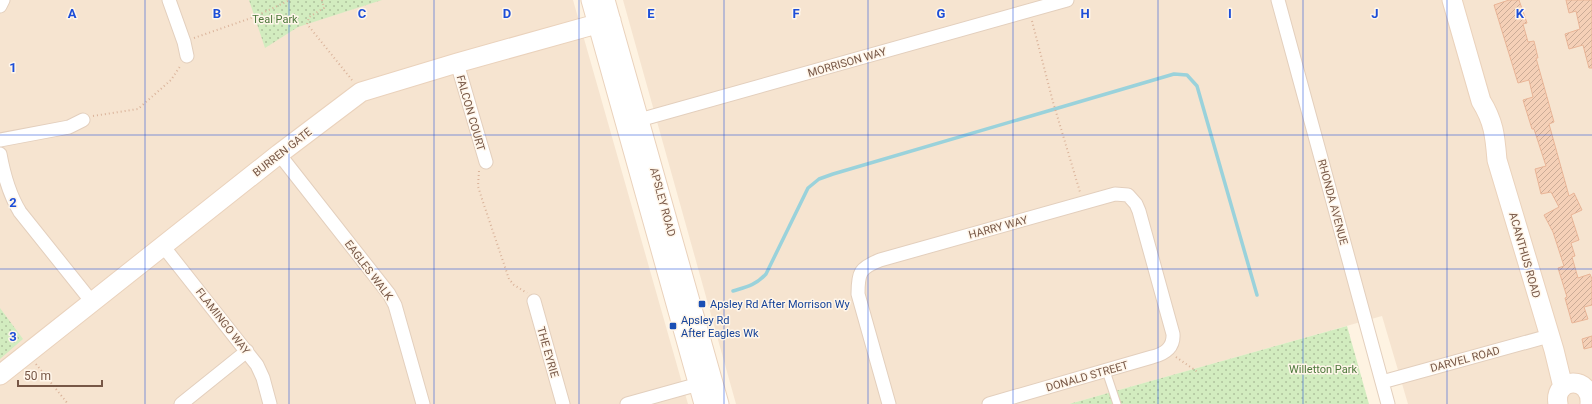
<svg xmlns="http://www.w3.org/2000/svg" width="1592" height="404" viewBox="0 0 1592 404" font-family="Roboto,sans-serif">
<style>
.residential{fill:#f6e4d0}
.park{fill:url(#park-dots)}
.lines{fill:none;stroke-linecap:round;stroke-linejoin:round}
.stream{stroke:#9ad2db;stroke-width:3.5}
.building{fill:url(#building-hatch);stroke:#e9b597}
.lane-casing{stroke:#e3cfbd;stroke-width:9}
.street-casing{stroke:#e3cfbd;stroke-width:15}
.secondary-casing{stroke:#ead2bc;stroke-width:21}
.path{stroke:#dab39a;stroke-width:2;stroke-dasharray:1 3;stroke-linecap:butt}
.lane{stroke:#fff;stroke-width:7}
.street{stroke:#fff;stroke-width:13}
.secondary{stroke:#fff;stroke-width:19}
.grid{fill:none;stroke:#1d4ed8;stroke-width:1;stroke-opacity:0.55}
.transit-dot{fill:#1a4fb4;stroke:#fff6ea;stroke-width:1.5}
.labels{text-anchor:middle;stroke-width:3;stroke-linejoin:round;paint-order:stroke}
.park-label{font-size:11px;fill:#4d783b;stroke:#fff6ea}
.street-label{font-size:11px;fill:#775746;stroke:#fff6ea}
.transit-label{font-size:11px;fill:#164399;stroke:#fff6ea;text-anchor:start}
.grid-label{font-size:13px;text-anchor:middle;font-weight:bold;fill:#1d4ed8;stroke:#fff6ea;stroke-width:3;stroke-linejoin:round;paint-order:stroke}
</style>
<defs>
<pattern id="park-dots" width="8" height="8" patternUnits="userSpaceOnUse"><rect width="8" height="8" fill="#d2ecbf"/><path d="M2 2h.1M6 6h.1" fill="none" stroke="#afc29d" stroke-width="1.8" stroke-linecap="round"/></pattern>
<pattern id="building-hatch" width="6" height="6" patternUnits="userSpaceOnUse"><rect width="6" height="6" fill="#f5d0b7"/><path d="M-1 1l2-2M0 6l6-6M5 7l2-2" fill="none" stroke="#cbac97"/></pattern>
</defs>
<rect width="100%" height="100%" fill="#fef3e2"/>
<path class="residential" d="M0 0H573L688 404H0Z
M623 0H1592V404H1408L1382 316 1069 404H736Z"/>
<path class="park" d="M249 0H382L298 27 265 48Z
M0 308 23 339 0 359Z
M1347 326 1369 404H1069Z"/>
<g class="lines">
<path class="stream" d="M733 291C746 287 756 285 766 274L808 188 819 179 833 174 1174 74 1187 75 1197 86 1257 295"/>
</g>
<path class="building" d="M1509 0H1519L1527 23 1523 24 1528 42 1534 41 1538 58H1536L1554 122 1549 124 1569 196 1574 193 1582 210 1571 215 1579 240 1571 243 1575 256 1572 257 1578 278 1590 274 1592 279V305L1584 307 1588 319 1572 323 1565 298 1567 297 1558 268 1564 266 1553 232 1544 215 1559 207 1551 192 1541 194 1535 169 1546 166 1534 129H1532L1523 100 1533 97 1529 80 1518 83 1494 5Z
M1566 0H1592V68H1589L1583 45 1569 49 1565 34 1580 29 1576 11 1569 13Z
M1592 336V347L1584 349 1582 339Z"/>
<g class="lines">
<g class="lane-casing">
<path id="lane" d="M1106 371 1117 404"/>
</g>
<g class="street-casing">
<path id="street" d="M169 0 184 42 187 56
M1278 0 1388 404
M0 6 3 0
M457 63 486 162
M632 122 1067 0
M0 140 69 127 83 120
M0 154C4 176 9 194 20 212L92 302
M279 154 389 294 395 305 423 404
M163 246 257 365 263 378 270 404
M534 301 563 404
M1382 382 1549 336
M181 404 247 351
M627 404 706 382
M889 404 858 294C858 272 860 268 880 260L1115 194 1128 195 1136 204 1139 211 1173 334C1174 348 1164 354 1152 357L989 404"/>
</g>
<g class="secondary-casing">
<path id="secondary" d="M591 0 704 404
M605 0 719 404
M1452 0 1481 101C1494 122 1495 136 1497 160L1554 350 1563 387
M0 375 279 154 361 92 457 63 611 20
M1558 404C1553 377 1592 375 1590 404"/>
</g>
<path class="path" d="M322 0 324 8 309 17 307 24 352 80
M1032 21 1053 102 1080 192
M194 38 254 17 290 0
M93 116 138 109 171 80 181 65
M479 171 478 186 481 196 509 279 514 285 527 293
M1176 357 1199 373
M36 364 68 404"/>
<use href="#lane" class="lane"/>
<use href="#street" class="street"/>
<use href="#secondary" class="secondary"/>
</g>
<path class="grid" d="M145 0V404M289 0V404M434 0V404M579 0V404M724 0V404M868 0V404M1013 0V404M1158 0V404M1303 0V404M1447 0V404M0 135H1592M0 269H1592"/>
<g class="transit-dot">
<rect x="698" y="300" width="8" height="8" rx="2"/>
<rect x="669" y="322" width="8" height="8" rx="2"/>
</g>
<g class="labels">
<g class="park-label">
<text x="275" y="23">Teal Park</text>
<text x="1323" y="373">Willetton Park</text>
</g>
<g class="street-label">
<text transform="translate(847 62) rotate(-16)" y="4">MORRISON WAY</text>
<text transform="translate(471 113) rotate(74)" y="4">FALCON COURT</text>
<text transform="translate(282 152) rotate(-38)" y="4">BURREN GATE</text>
<text transform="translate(663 202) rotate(75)" y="4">APSLEY ROAD</text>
<text transform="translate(1333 202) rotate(75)" y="4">RHONDA AVENUE</text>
<text transform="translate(998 227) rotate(-15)" y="4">HARRY WAY</text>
<text transform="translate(1525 255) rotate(74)" y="4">ACANTHUS ROAD</text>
<text transform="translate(369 270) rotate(53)" y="4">EAGLES WALK</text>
<text transform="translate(223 321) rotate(52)" y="4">FLAMINGO WAY</text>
<text transform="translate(548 352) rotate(74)" y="4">THE EYRIE</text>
<text transform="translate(1465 359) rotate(-15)" y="4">DARVEL ROAD</text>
<text transform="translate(1087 376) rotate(-16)" y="4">DONALD STREET</text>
</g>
<g class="transit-label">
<text x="710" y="308">Apsley Rd After Morrison Wy</text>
<text x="681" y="324">Apsley Rd<tspan x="681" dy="13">After Eagles Wk</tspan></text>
</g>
</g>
<g class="grid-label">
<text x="72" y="18">A</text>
<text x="217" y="18">B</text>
<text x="362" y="18">C</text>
<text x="507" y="18">D</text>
<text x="651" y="18">E</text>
<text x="796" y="18">F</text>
<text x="941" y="18">G</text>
<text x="1085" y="18">H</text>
<text x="1230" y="18">I</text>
<text x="1375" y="18">J</text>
<text x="1520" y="18">K</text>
<text x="13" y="72">1</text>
<text x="13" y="207">2</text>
<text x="13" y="341">3</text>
</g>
<path d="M18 380v6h84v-6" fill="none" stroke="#775746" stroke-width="2"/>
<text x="24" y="380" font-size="12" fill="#775746" stroke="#fff6ea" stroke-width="3" paint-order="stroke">50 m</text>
</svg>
